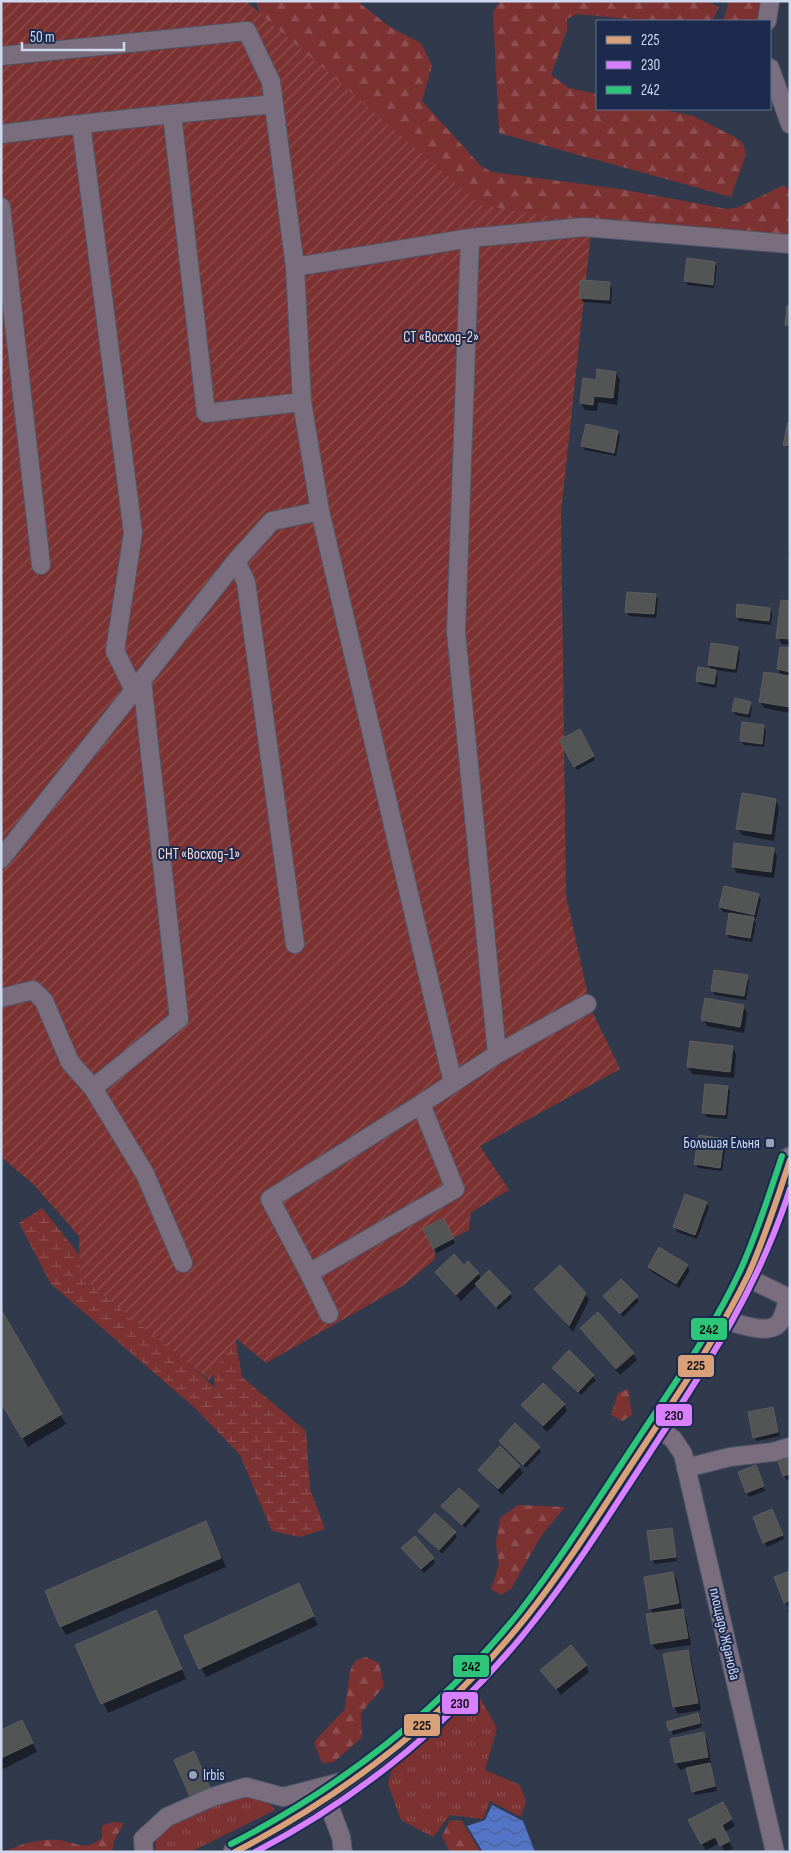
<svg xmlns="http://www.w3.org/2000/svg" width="791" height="1853" viewBox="0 0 791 1853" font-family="'Sofia Sans Condensed',sans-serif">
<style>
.grass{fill:url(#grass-tufts)}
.forest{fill:url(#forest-firs)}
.wetland{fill:url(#wetland-marsh)}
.garden{fill:url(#garden-furrows)}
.water{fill:url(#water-waves)}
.shadow{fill:#0007}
.building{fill:#535454;stroke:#5e5e5e}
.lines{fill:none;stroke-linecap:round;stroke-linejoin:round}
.minor-casing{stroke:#505768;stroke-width:20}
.major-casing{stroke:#505768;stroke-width:25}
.minor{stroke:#7a6e7e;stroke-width:18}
.major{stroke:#796e84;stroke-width:22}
.bus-1-casing{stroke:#1c2a4e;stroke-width:10}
.bus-2-casing{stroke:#1c2a4e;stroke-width:10}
.bus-3-casing{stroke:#1c2a4e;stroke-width:10}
.bus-1{stroke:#d9a179;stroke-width:6}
.bus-2{stroke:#d880ff;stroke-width:6}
.bus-3{stroke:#2dc577;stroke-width:6}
.poi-dot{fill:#97a1b7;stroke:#1c2a4e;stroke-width:2}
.labels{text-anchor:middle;stroke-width:4;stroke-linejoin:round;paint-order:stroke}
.park-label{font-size:15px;fill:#fadcd9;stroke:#1c2a4e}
.poi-label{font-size:15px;fill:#ced9f0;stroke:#1c2a4e;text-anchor:end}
.street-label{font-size:15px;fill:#ced9f0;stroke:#1c2a4e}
.line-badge{stroke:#1c2a4e;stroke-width:2}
.pale-badge-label{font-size:14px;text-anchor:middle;font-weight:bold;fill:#111}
</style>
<defs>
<pattern id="grass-tufts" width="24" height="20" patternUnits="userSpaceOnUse" patternTransform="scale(1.25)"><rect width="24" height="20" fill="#7d3232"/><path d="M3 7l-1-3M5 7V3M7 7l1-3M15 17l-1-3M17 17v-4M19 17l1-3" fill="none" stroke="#8e4f50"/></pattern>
<pattern id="forest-firs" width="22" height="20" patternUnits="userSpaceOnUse" patternTransform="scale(1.25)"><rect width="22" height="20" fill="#7d3232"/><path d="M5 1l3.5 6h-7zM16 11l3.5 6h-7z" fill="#8e4f50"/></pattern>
<pattern id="wetland-marsh" width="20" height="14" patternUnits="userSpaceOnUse" patternTransform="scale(1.25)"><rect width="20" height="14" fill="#7d3232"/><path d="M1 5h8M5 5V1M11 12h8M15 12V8" fill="none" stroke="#8e4f50"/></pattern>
<pattern id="garden-furrows" width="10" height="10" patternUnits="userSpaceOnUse" patternTransform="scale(1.25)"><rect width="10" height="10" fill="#7d3232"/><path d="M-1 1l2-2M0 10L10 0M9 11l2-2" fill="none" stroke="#8e4f50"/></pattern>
<pattern id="water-waves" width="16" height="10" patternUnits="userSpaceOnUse" patternTransform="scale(1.25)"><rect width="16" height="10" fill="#5475c7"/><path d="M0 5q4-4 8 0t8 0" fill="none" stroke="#4b6094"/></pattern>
</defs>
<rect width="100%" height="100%" fill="#313a4d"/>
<path class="grass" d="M476 1691 497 1728 485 1770 520 1785 526 1801 521 1817 490 1801 483 1819 450 1815 433 1837 401 1820 388 1784 393 1766 442 1729Z
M235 1796C250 1797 265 1797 275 1810L190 1852H155L156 1841 166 1824Z"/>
<path class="forest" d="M256 1H357L390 27 421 43 432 65 422 101 481 166 492 172 620 189 727 209 739 207 784 185 790 191V237L489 225 270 49Z
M500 1H707L719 7 712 21H648L577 14 567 19V30L551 75 569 88 597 94V109H660L693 116 733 136 743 143 746 154 731 197 499 133 493 12Z
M729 1H768L765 21H723Z
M628 1389 632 1415 622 1421 611 1415 618 1393Z
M518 1505 565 1507 541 1536 511 1589 501 1595 491 1589 499 1565 496 1543 500 1518Z
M366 1657 379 1663 384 1686 361 1713 362 1737 334 1762 322 1763 314 1742 345 1709 350 1671 355 1661Z
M450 1820 462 1821 480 1852H450L442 1836Z
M112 1822 124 1823 114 1841 112 1852H4C20 1844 39 1839 57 1840 77 1842 84 1852 102 1838V1826Z"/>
<path class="wetland" d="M42 1208 93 1272 215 1388 212 1359 217 1233 242 1377 306 1431 310 1489 325 1529 300 1537 272 1531 240 1455 195 1408 51 1284 19 1223Z"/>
<path class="garden" d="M1 1H246L481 205 592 223 561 512 566 895 591 1009 620 1069 480 1146 509 1190 471 1212 469 1230 434 1248 435 1259 404 1285 266 1363 237 1339 209 1380 80 1276 79 1236 33 1184 1 1157Z"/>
<path class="water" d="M492 1805 523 1821 535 1852H483L467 1826 485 1820Z"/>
<path class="shadow" d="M714 263 717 267 714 288 688 285 686 281Z
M609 283 612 288 611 304 583 302 581 298Z
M616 373 620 380 617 405 598 402 597 411 585 410 581 403 597 381Z
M790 424V450L785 445Z
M617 432 620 436 616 456 585 450 582 446Z
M790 540V560L788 556Z
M655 595 658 599 656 618 629 616 627 612Z
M790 602V645L782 644 778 637Z
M769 610 772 614 771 625 739 621 737 617Z
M737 648 740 652 737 673 714 670 718 676 716 688 700 685 697 681 713 671 709 665Z
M790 649V713L764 708 760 702 782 676 778 669Z
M750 703 752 707 750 718 736 715 733 711Z
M763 726 766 730 764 747 744 745 741 741Z
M580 731 595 760 577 770 561 741Z
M775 800 779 807 774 841 742 835 738 828Z
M773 849 777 856 774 878 737 873 733 867Z
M758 895 761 899 756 919 753 918 756 923 752 942 729 938 727 933 731 913 723 912 720 907Z
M747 976 749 981 746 1000 715 995 712 991Z
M743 1006 747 1013 744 1033 707 1026 703 1019Z
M732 1047 736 1054 734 1078 692 1074 688 1067Z
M727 1087 730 1091 727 1119 706 1117 704 1113Z
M724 1140 726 1144 722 1171 698 1168 696 1163Z
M706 1203 709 1207 697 1239 677 1232 675 1227Z
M442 1220 455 1243 437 1253 424 1230Z
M687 1266 690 1270 679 1288 652 1272 649 1267Z
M464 1267 478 1273 481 1279 510 1294 512 1298 499 1310 477 1285 461 1301 436 1272Z
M621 1281 639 1301 623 1317 605 1296Z
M536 1290 585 1293 589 1300 573 1332Z
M1 1313 66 1424 28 1447 1 1401Z
M581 1328 633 1354 637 1360 620 1375Z
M569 1352 596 1380 581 1395 554 1368Z
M564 1404 567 1411 547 1432 523 1405Z
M772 1408 780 1436 757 1441 754 1437Z
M503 1445 539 1448 541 1452 526 1468Z
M790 1452V1479L787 1480 784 1476Z
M519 1467 523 1473 502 1495 479 1470Z
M758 1471 765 1491 749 1497 747 1492Z
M443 1506 478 1507 480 1511 465 1528Z
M774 1515 784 1539 767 1547 764 1542Z
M206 1523 226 1567 66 1635 61 1626Z
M671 1529 677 1561 655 1564 652 1559Z
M420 1531 455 1533 457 1537 442 1554Z
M406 1552 433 1558 435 1563 424 1573Z
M673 1573 677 1580 682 1610 686 1617 691 1645 656 1650 652 1643 654 1614 650 1608Z
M790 1573V1617L787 1610 789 1609 785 1602Z
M303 1594 318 1625 206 1677 186 1637Z
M155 1611 186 1679 108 1713 77 1645Z
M687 1651 691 1658 701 1710 678 1714 674 1707 664 1655Z
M586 1665 589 1672 561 1695 542 1670Z
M697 1715 702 1727 673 1735 668 1722Z
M26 1730 37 1752 1 1770V1731Z
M703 1734 707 1740 711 1763 709 1764 717 1791 695 1795 688 1768 680 1770 676 1763Z
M722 1803 735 1826 724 1832 733 1849 725 1852 720 1843 706 1850 702 1844Z"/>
<path class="building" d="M687 258 715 262 713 285 684 281Z
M581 280 610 282 609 300 579 298Z
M787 306H790V325H785Z
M597 369 616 372 613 398 594 396 593 405 580 403 583 378 596 380Z
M788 422H790V446L783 445Z
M586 424 618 431 614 453 581 446Z
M627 592 656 594 654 614 625 612Z
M781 600 790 601V639L776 638Z
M737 604 770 608 769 621 736 617Z
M711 643 738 647 735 669 708 665Z
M780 647 790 648V672L777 669Z
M698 667 716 670 714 684 696 681Z
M764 672 790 676V707L759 702Z
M735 698 751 702 748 714 732 711Z
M742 722 764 725 762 744 740 741Z
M580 729 594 756 574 767 559 740Z
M742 793 776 799 771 834 736 829Z
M734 843 774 848 771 872 732 867Z
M724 886 759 894 754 915 719 907Z
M729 913 754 917 750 938 726 934Z
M714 970 748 975 744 996 711 991Z
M705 998 744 1005 740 1027 701 1020Z
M690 1041 733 1046 730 1072 687 1067Z
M705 1084 728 1086 725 1115 702 1113Z
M699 1135 724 1139 720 1168 694 1164Z
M685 1194 707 1202 695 1235 673 1227Z
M443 1218 454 1238 433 1249 423 1229Z
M659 1247 688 1265 676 1284 648 1267Z
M454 1254 464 1265 468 1261 479 1273 456 1295 435 1272Z
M560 1265 586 1293 569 1326 534 1289Z
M489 1270 511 1293 496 1307 475 1284Z
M621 1279 638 1296 620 1314 603 1296Z
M2 1311 62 1414 22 1438 1 1403Z
M598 1312 634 1353 616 1369 580 1328Z
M569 1350 594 1375 578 1392 552 1368Z
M543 1383 565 1404 543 1426 521 1405Z
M773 1407 778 1432 753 1438 748 1412Z
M515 1423 540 1447 523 1465 499 1441Z
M500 1446 520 1466 498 1489 478 1470Z
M790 1451V1474L783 1476 776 1456Z
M756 1465 764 1486 746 1493 738 1472Z
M459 1488 479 1506 462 1525 441 1506Z
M772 1509 783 1535 763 1543 753 1517Z
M435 1513 456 1532 439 1550 418 1531Z
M206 1521 221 1558 60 1627 45 1591Z
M672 1528 676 1557 651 1560 647 1531Z
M415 1536 434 1558 421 1569 401 1548Z
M790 1571V1600L784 1603 774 1577Z
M673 1572 679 1603 649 1609 644 1577Z
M299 1583 314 1616 199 1669 184 1636Z
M683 1609 688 1638 651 1644 646 1614Z
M156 1610 182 1669 101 1704 75 1645Z
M571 1645 587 1665 556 1689 540 1670Z
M688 1650 698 1703 673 1707 663 1654Z
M698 1713 700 1723 669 1731 666 1722Z
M22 1720 33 1743 1 1758V1730Z
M704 1732 708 1757 675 1763 670 1739Z
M194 1751 211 1790 191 1799 174 1760Z
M710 1763 715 1786 692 1792 686 1768Z
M723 1802 732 1819 722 1825 730 1841 720 1846 715 1837 701 1844 688 1820Z"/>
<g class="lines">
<g class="minor-casing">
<path id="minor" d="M767 21 770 1
M1 56 247 31 271 82 295 267 470 238 584 227 790 244
M770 68 790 124
M274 104 172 114 206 413 302 402
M1 134 81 124
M1 207 41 565
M295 267 302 402 320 511
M236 561 246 582 295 944
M134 690 115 651 133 533 81 124 172 114
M1 859 236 561 272 521 320 511 453 1083
M1 998 33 990 44 1001 70 1062 93 1088 145 1174 183 1263
M497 1054 587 1004
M93 1088 179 1019 142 680
M309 1273 270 1199 421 1104
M329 1314 309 1273 455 1189 421 1104 497 1054 456 632 470 238
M723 1320C738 1323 772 1338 781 1320 785 1313 786 1305 789 1298L746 1277
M656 1427 673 1439 683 1454 775 1852
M686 1468 730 1457 773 1452 790 1447
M327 1800 341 1837 343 1852
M144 1852 143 1839 167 1817 212 1797 246 1787 283 1797 349 1780"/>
</g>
<g class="major-casing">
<path id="major" d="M235 1852C337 1803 437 1724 510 1637 559 1579 600 1514 641 1450 683 1386 729 1321 759 1250 771 1220 780 1190 790 1159"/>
</g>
<use href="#minor" class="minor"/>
<use href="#major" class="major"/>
<g class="bus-1-casing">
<path id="bus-1" d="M235 1852C348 1793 448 1715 527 1616 569 1563 604 1506 641 1450 678 1393 718 1337 748 1275 765 1238 777 1199 790 1160"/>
</g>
<g class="bus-2-casing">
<path id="bus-2" d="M255 1852C363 1796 460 1716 535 1620 577 1567 612 1510 649 1454 707 1365 757 1291 790 1189"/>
</g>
<g class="bus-3-casing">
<path id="bus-3" d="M231 1844C343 1786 442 1709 521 1610 562 1557 597 1501 634 1445 671 1388 711 1333 740 1271 757 1234 769 1195 782 1156"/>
</g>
<use href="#bus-1" class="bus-1"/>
<use href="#bus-2" class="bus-2"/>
<use href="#bus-3" class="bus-3"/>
</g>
<g class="poi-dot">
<rect x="765" y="1138" width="10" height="10" rx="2.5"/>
<circle cx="193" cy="1775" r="5"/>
</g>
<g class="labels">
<g class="park-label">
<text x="441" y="342">СТ «Восход-2»</text>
<text x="199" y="859">СНТ «Восход-1»</text>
</g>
<g class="poi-label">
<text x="760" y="1148">Большая Ельня</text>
<text x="203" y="1780" text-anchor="start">Irbis</text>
</g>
<g class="street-label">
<text transform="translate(725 1634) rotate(77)" y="5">площадь Жданова</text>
</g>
</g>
<g class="line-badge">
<rect x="690" y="1317" width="38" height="24" rx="5" fill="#2dc577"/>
<rect x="677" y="1354" width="38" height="24" rx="5" fill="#d9a179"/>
<rect x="655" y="1403" width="38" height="24" rx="5" fill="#d880ff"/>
<rect x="452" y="1654" width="38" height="24" rx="5" fill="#2dc577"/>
<rect x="441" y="1691" width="38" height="24" rx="5" fill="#d880ff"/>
<rect x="403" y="1713" width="38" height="24" rx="5" fill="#d9a179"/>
</g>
<g class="pale-badge-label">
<text x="709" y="1334">242</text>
<text x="696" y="1370">225</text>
<text x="674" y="1420">230</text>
<text x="471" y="1671">242</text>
<text x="460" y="1708">230</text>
<text x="422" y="1730">225</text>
</g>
<rect width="791" height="1853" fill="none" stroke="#ced9f0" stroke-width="5"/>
<rect x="596" y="20" width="175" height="90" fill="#1c2a4e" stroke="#63708f"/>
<rect x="606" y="36" width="25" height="8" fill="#d9a179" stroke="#63708f"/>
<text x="641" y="45" font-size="15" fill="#ced9f0">225</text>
<rect x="606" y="61" width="25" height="8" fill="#d880ff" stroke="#63708f"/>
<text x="641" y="70" font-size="15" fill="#ced9f0">230</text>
<rect x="606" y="86" width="25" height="8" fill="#2dc577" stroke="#63708f"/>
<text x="641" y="95" font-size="15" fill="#ced9f0">242</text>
<path d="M22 42v8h102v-8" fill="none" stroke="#ced9f0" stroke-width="2.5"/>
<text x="30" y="42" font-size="15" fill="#ced9f0" stroke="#1c2a4e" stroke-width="4" paint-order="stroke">50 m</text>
</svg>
